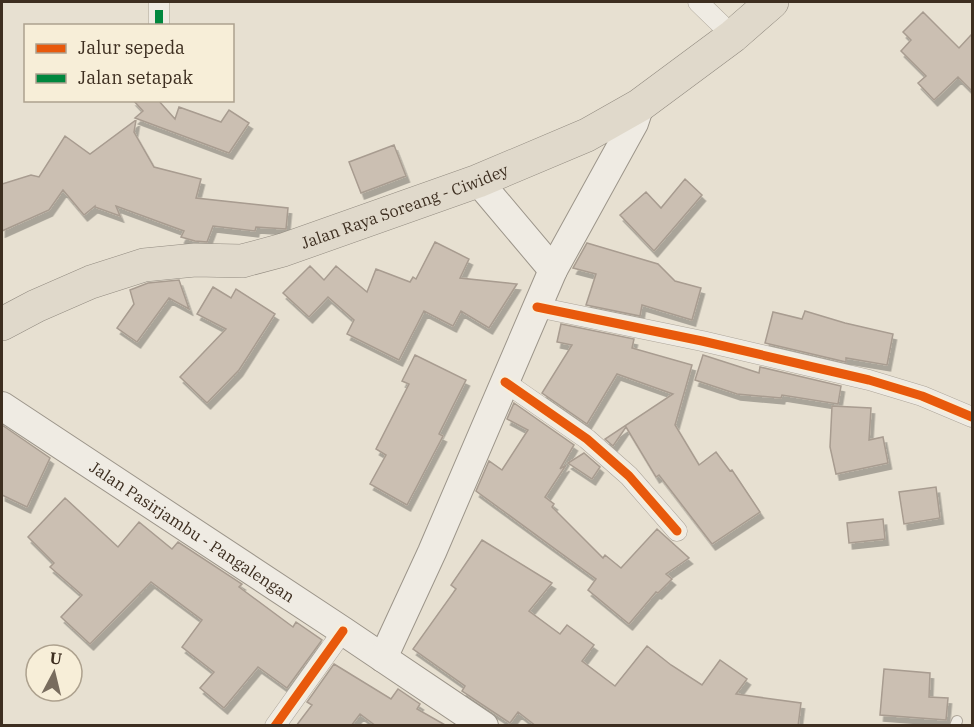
<svg xmlns="http://www.w3.org/2000/svg" width="974" height="727" viewBox="0 0 974 727" font-family="'IBM Plex Serif',serif">
<style>
.building{fill:#cbbfb2;stroke:#a89c90;stroke-width:1.5;filter:url(#shadow)}
.lines{fill:none;stroke-linecap:round;stroke-linejoin:round}
.service-casing{stroke:#ada599;stroke-width:12}
.minor-casing{stroke:#ada599;stroke-width:21}
.secondary-casing{stroke:#9c958a;stroke-width:30}
.trunk-casing{stroke:#928b80;stroke-width:34}
.service{stroke:#efebe3;stroke-width:10}
.minor{stroke:#efebe3;stroke-width:20}
.secondary{stroke:#efebe3;stroke-width:28}
.trunk{stroke:#e0d9cb;stroke-width:33}
.quiet{stroke:#00873e;stroke-width:8;stroke-dasharray:15 8;stroke-linecap:butt}
.cycleway-casing{stroke:#f7eed8;stroke-width:13}
.cycleway{stroke:#e8590c;stroke-width:9}
.labels{text-anchor:middle;stroke-width:4.5;stroke-linejoin:round;paint-order:stroke}
.street-label{font-size:16px;fill:#3d2e20;stroke:#f7eed8}
</style>
<defs>
<filter id="shadow"><feDropShadow dx="3.5" dy="6" stdDeviation="0" flood-color="#0004"/></filter>
</defs>
<rect width="100%" height="100%" fill="#e7e0d1"/>
<path class="building" d="M923 12 959 48 972 34V91L958 77 934 100 918 83 926 76 901 51 911 40 903 32Z
M133 100H158L175 119 179 107 221 122 229 110 249 123 229 153 135 118 143 111Z
M136 120 134 132 154 167 201 179 196 198 288 208 286 229 256 227 255 231 213 226 207 242 195 241 181 237 184 231 116 206 120 216 95 207V206L84 215 63 190 49 210 2 231V184L31 175 39 177 65 136 90 154Z
M394 145 406 176 361 193 349 162Z
M685 179 702 195 654 251 620 215 646 192 661 208Z
M435 242 469 259 460 278 517 284 489 328 461 311 453 326 424 311 399 360 347 334 354 320 328 297 309 317 283 293 310 266 324 280 336 266 367 292 376 269 410 282 413 277 416 279Z
M587 243 658 264 675 281 701 288 692 320 642 305 640 316 586 305 596 274 573 268Z
M179 280 189 309 169 298 137 342 117 328 134 304 130 290 148 283Z
M213 287 231 298 236 289 275 314 239 370 207 403 180 377 226 329 197 314Z
M805 311 845 323 893 334 887 365 846 358V362L765 343 773 312 802 319Z
M561 324 634 339 632 348 692 365 675 425 699 465 716 452 730 471 732 470 760 512 712 544 659 475 656 477 626 427 613 446 605 439 673 394 617 374 587 424 542 393 572 345 557 342Z
M415 355 466 380 439 434 443 436 407 505 370 484 386 455 376 449 409 384 402 381Z
M703 355 759 373 760 367 841 386 838 404 782 395 781 398 737 394 695 380Z
M514 403 574 445 560 469 566 465 545 497 554 504 552 507 603 558 605 555 621 568 657 529 689 558 666 574 672 579 658 593 656 592 629 624 588 590 596 579 476 491 489 461 502 470 528 430 507 419Z
M832 406 871 408 869 440 883 437 888 463 836 474 830 447Z
M2 425 50 458 27 507 2 495Z
M584 453 600 467 592 479 568 463Z
M936 487 940 518 904 524 899 492Z
M65 498 118 547 139 522 172 549 178 542 242 584 239 587 293 627 296 622 322 640 287 688 258 667 224 708 200 688 214 672 182 647 202 620 151 582 90 644 61 617 82 595 50 567 54 563 28 537Z
M883 519 885 539 849 543 847 523Z
M482 540 552 583 529 611 560 634 567 625 594 645 582 661 615 686 647 646 671 665 702 685 720 660 747 679 736 694 801 703 798 726H536L518 712 510 723 462 691 465 686 413 649 456 589 451 585Z
M334 664 391 699 398 689 420 704 417 709 447 726H376L360 714 351 726H296L312 705 307 702Z
M884 669 930 673 929 697 948 698 946 720 880 715Z"/>
<g class="lines">
<g class="service-casing">
<path id="service" d="M955 726 957 721"/>
</g>
<g class="minor-casing">
<path id="minor" d="M698 2 733 36
M159 25V2
M537 307 702 341 869 380 922 396 972 417
M505 382 587 439 629 476 677 531
M275 726 343 631"/>
</g>
<g class="secondary-casing">
<g id="secondary">
<path d="M478 181 553 270"/>
<path id="s1" d="M2 406 343 631 484 726"/>
<path d="M383 658 432 552 553 270 634 123 640 105"/>
</g>
</g>
<g class="trunk-casing">
<g id="trunk">
<path id="s2" d="M2 324 36 306 91 282 144 265 195 260 242 261 283 250 478 181 587 135 640 105 733 36 772 2"/>
</g>
</g>
<use href="#service" class="service"/>
<use href="#minor" class="minor"/>
<use href="#secondary" class="secondary"/>
<use href="#trunk" class="trunk"/>
<path class="quiet" d="M159 25V2"/>
<g class="cycleway-casing">
<path id="cycleway" d="M537 307 702 341 869 380 922 396 972 417
M505 382 587 439 629 476 677 531
M275 726 343 631"/>
</g>
<use href="#cycleway" class="cycleway"/>
</g>
<g class="labels">
<g class="street-label">
<text dy="6" stroke="none"><textPath href="#s2" startOffset="424">Jalan Raya Soreang - Ciwidey</textPath></text>
<text dy="6" stroke="none"><textPath href="#s1" startOffset="228">Jalan Pasirjambu - Pangalengan</textPath></text>
</g>
</g>
<rect width="974" height="727" fill="none" stroke="#3d2e20" stroke-width="6"/>
<rect x="24" y="24" width="210" height="78" fill="#f7eed8" stroke="#ada18e" stroke-width="1.5"/>
<rect x="36" y="44" width="30" height="9" fill="#e8590c" stroke="#ada18e" stroke-width="1.5"/>
<text x="78" y="54" font-size="18" fill="#3d2e20">Jalur sepeda</text>
<rect x="36" y="74" width="30" height="9" fill="#00873e" stroke="#ada18e" stroke-width="1.5"/>
<text x="78" y="84" font-size="18" fill="#3d2e20">Jalan setapak</text>
<g transform="translate(54 673) rotate(7)"><circle r="28" fill="#f7eed8" stroke="#ada18e" stroke-width="1.5"/>
<path d="M0-4.5L10 22L0 15L-10 22Z" fill="#786c5e"/>
<text y="-9" font-size="16" font-weight="bold" text-anchor="middle" fill="#3d2e20">U</text>
</g>
</svg>
